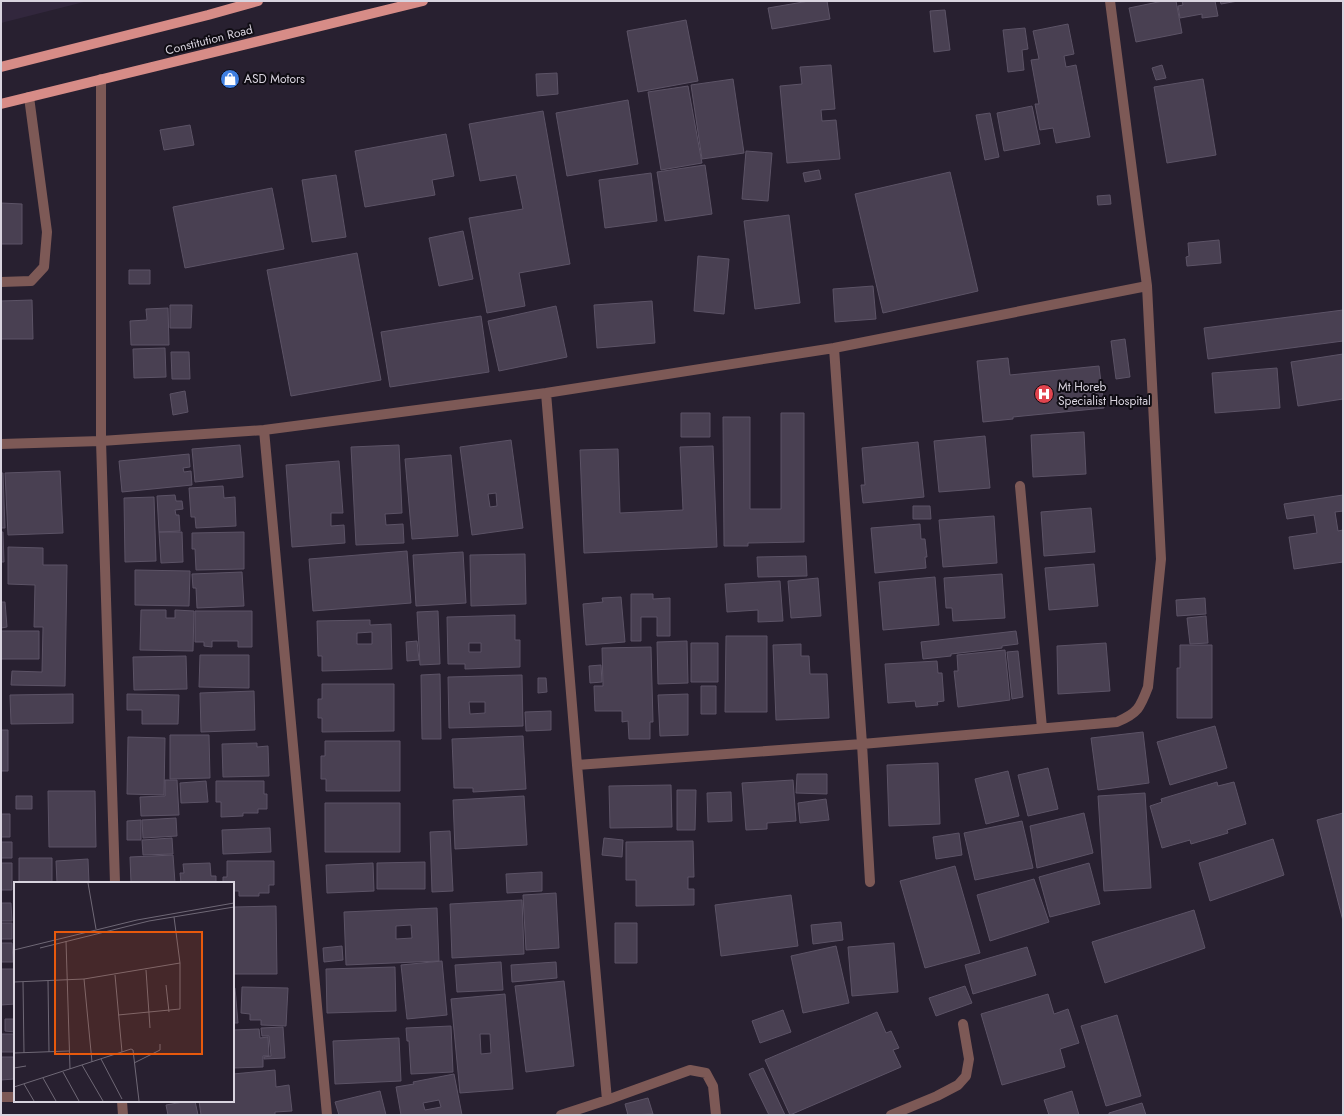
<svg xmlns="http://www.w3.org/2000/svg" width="1344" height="1116" viewBox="0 0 1344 1116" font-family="Jost,sans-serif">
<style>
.built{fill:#32273d}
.building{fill:#494052;stroke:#5c5366;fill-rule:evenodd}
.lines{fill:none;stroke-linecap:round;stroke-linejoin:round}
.lane{stroke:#7d5956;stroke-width:10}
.street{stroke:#7d5956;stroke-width:10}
.primary{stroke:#d78c87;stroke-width:10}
.labels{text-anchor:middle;stroke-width:4;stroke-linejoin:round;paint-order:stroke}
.street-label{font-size:12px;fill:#d9d4df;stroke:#0f0c13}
.poi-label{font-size:12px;fill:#d9d4df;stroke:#0f0c13;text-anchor:start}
.inset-road{fill:none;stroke:#6f6876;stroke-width:1}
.view{fill:#e8590c;fill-opacity:0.15;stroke:#e8590c;stroke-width:2}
.inset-edge{fill:none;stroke:#d9d4df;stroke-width:2}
</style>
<rect width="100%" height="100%" fill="#282030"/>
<path class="built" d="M1 1H88L1 23Z"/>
<path class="building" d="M809 1H827L830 19 772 29 768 8Z
M1163 1H1176L1182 33 1136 42 1129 8Z
M1182 1H1215L1218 16 1202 18V14L1180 18 1178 6 1183 5Z
M1220 1H1238L1221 4Z
M945 10 950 50 934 52 930 11Z
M686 20 698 81 638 92 627 31Z
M1068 24 1074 54 1064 56 1066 67 1076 65 1090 137 1056 143 1053 128 1040 130 1035 104H1039L1031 60 1039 59 1033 31Z
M1025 28 1028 49 1022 50 1024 70 1008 72 1003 30Z
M831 65 835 109 821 110 822 121 836 120 840 159 787 163 780 86 802 84 800 67Z
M1162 65 1166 78 1156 80 1152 68Z
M557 73 558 94 537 96 536 74Z
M733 79 744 153 702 159 691 85Z
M1203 79 1216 155 1167 163 1154 87Z
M688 86 702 163 661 170 648 92Z
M628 100 638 164 567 176 556 113Z
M1032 106 1040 144 1004 151 997 113Z
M543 111 570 264 519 273 525 306 487 313 469 218 523 209 516 175 480 181 469 124Z
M990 113 999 157 985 160 976 115Z
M190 125 194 145 164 150 160 130Z
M446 134 454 176 432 180 435 195 365 207 355 151Z
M746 151 772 153 768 201 742 199Z
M705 165 712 214 665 221 657 172Z
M819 170 821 179 805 182 803 173Z
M950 172 978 291 883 313 855 194Z
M651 173 657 221 605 228 599 180Z
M336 175 346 237 312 242 302 180Z
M272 188 284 249 185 268 173 207Z
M1110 195 1111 204 1098 205 1097 196Z
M1 203 22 204V244H1Z
M789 215 800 303 755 309 744 221Z
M463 231 473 279 439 286 429 238Z
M1219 240 1221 263 1187 266 1186 257 1189 256 1188 243Z
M357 253 381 380 291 396 267 270Z
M698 256 729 259 724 314 694 311Z
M129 270H150V284H129Z
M873 286 876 319 835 322 833 289Z
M32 300 33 339H1V301Z
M652 301 655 343 597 348 594 305Z
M170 305H192L191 328H170Z
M556 306 567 357 499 371 488 321Z
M168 308 169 345H131L130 321 147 320 146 309Z
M1343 310V341L1208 359 1204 328Z
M481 316 489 372 390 387 381 332Z
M1125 339 1130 377 1116 379 1111 341Z
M165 348 166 377 134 378 133 349Z
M171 352H189L190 379H172Z
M1343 354V399L1298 406 1291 362Z
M1008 358 1010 375 1099 366 1104 408 1013 417V419L983 422 977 361Z
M1277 368 1280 408 1215 413 1212 373Z
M185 391 188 412 173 415 170 394Z
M681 413H710V437H681Z
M781 413H804V542L748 543V546H724L723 417H750V509H781Z
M1084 432 1086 474 1033 477 1031 435Z
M985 436 990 488 939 492 934 441Z
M511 440 523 528 472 535 460 447ZM496 493 497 506 490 507 488 494Z
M918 442 924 497 863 503 861 485H865L862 448Z
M240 445 243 477 195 482 192 449Z
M399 445 402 513 385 514 386 525 403 524 404 543 356 545 351 447Z
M713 446 717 547 584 553 580 450 618 449 620 513 683 510 680 447Z
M189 454 190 467 183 468 184 472 191 471 192 485 122 492 119 461Z
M451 455 458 536 412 539 405 459Z
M339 461 343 513H331V526L344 525 345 543 292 547 286 465Z
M60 471 63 533 8 535 5 473Z
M1 473H3L5 528H1Z
M223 486 224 498 235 497 236 526 196 528 195 517H191L189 488Z
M175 495 176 501H182L183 509 175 510 176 515H179L180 531 159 532 157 496Z
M1343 495V511L1335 512 1338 531 1343 530V562L1294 569 1289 537 1317 533 1314 515 1287 519 1284 504Z
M154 497 156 561 125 562 124 498Z
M913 506H930L931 519H913Z
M1091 508 1095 552 1044 556 1041 512Z
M994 516 997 563 943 567 939 520Z
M920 524 921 539H925L927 557H925L926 568 875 573 871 528Z
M1 532H3L4 562H1Z
M159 532H182L183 562 161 563Z
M244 532V569L196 570 195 549H192V533Z
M8 547 43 548V565H67L65 686 11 685 12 671 42 672 43 627H34L35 585 8 584Z
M407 551 411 603 313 611 309 559Z
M463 552 466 603 416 606 413 555Z
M525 554 526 604 471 606 470 555Z
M806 556 807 576 758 577 757 557Z
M1094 564 1098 606 1049 610 1045 568Z
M135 570 190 571 189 606 135 605Z
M242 572 244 606 197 608 196 588H193L192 574Z
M1002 574 1005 618 953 621 952 608H946L944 578Z
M935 577 939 625 883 630 879 582Z
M818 578 821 616 791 618 788 581Z
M780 581 783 621 758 622V610L727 612 725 584Z
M631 594H653V599L670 598V636H657V617H641V641H631Z
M621 597 625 642 586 645 583 604 603 602 602 598Z
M1205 598 1206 614 1177 616 1176 600Z
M1 602H5L7 627 1 628Z
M141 610H166V618H175V610L194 611 193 651 140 650Z
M195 611H252V647H238V641H212V647L204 646V642H195Z
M438 611 440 664 420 665 417 612Z
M515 615V640H520V667L465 669V664H448L447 617ZM469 643H481V652H469Z
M1206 616 1208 643 1190 644 1187 618Z
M370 620V625L391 624 392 669 322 671V656H318L317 621ZM372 632V644H357V633Z
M1 631H39V659H1Z
M1016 631 1018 644 1002 646V648L951 654V656L923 659 921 642Z
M726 636H767V712H725Z
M417 641 419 660 407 661 406 642Z
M687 641 688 683 658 684 657 642Z
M691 643H718V682H691Z
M1106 643 1110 691 1058 694 1057 646Z
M801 644V656H809L810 674H827L829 718 776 720 773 645Z
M1180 645H1212V718H1177V668H1180Z
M651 647 653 722H650V739H629L628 721 622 722V711H595L594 686H603L602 648Z
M1005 650 1010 700 958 707 954 671H958L957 655Z
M1018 651 1023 697 1012 699 1007 652Z
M200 655H249V688L199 687Z
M186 656 187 689 134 690 133 657Z
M937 661 938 673H942L944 701 937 702 938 705 916 707 915 701 888 703 885 664Z
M601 665 602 682 590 683 589 666Z
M440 674 441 739H422L421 675Z
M522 675 523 726 449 728 448 677ZM469 702H485V713L470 714Z
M538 678H546L547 692 538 693Z
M322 684H394V731L322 732V718H318V699H322Z
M701 686H716V714H701Z
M254 691 255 730 201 732 200 693Z
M73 694V723L11 724 10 695Z
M127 694 179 695 178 724H142V710H127Z
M688 694V735L660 736 658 695Z
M551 711V730L526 731 525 712Z
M1215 726 1227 768 1170 785 1157 742Z
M1 730H8V771H1Z
M1143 732 1149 783 1098 790 1091 738Z
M170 735H209L210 778 170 779Z
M523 736 526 789 473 792V788H454L452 739Z
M128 737 165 738 164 795 127 794Z
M325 741H400V791H326V779H321V756H325Z
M257 743V747L268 746 269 776 223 777 222 744Z
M938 763 940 824 889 826 887 765Z
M1048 768 1058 809 1028 816 1018 775Z
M1008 771 1019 816 986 824 975 779Z
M797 774H827V794L796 793Z
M165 780H177L179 815 141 816 140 797 165 796Z
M793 780 796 821 767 823V829L746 830 742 783Z
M206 781 208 802 181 803 180 783Z
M216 781H264V794H267V809H258V813H243V816L221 817V802H216Z
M1217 782 1218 786 1234 782 1246 824 1227 830 1228 833 1191 844 1190 840 1162 848 1150 806 1162 802 1161 799Z
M671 785 672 827 610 828 609 786Z
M677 790H696L695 830H677Z
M48 791H95L96 847H49Z
M731 792 732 821 708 822 707 793Z
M1145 793 1151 888 1104 891 1098 796Z
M16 796H32V809H16Z
M524 796 527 845 455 849 453 800Z
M826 799 829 820 800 823 798 803Z
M325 803H400V852H325Z
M1084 813 1093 853 1037 868 1030 826Z
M1343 813V921L1317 820Z
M1 814H10V837H1Z
M176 818 177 836 143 838 142 820Z
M141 820V840H127V821Z
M1022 821 1033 868 975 880 964 833Z
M270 828 271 852 223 854 222 830Z
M450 831 453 891 432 892 430 832Z
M959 833 962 855 936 859 933 837Z
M172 838 173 854 143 855 142 840Z
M604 838 623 840 622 857 602 855Z
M1273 839 1284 875 1210 901 1199 863Z
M693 841 694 877H688V889H694V905L636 906V880H626V842Z
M1 842H12V858H1Z
M173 855 175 883H131L130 857Z
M19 858H52V883H19Z
M88 859 89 883H57L56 861Z
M227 861H274V885H269V893H259V896H239V891H233V883H223V877H227Z
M425 862V889H377V863Z
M1 863H12V890H1Z
M210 863 211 876H216V883H181L180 873H184L183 864Z
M373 863 374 891 327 893 326 865Z
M1089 863 1100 904 1050 917 1039 877Z
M955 866 980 953 925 968 900 881Z
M542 872V891L507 893 506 874Z
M1034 879 1049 922 990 941 977 895Z
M556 893 559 948 526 950 523 895Z
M791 895 798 946 721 956 715 905Z
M522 900 524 954 452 958 450 904Z
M1 903H11L12 921H1Z
M14 904H15V920H14Z
M276 906 277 974H233V907Z
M437 908 439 961 346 965 344 912ZM411 925 412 938 396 939V926Z
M1194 910 1205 948 1105 983 1092 942Z
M14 922H15V937H14Z
M841 922 843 940 813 944 811 925Z
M1 923H12V939H1Z
M615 923H637V963H615Z
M1 943H12L13 962H1Z
M894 943 898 992 852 996 848 947Z
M342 946 343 960 324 962 323 948Z
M836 946 849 1003 803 1013 791 956Z
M1027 947 1036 975 973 994 965 965Z
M442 961 447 1015 407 1019 401 965Z
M501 962 503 990 457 992 455 965Z
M556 962 557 978 512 982 511 965Z
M395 967 396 1011 327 1013 326 969Z
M1 969H14L15 1004 1 1005Z
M564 981 574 1066 526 1072 515 986Z
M965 986 972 1003 936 1016 929 998Z
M242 987 288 988 286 1026 261 1025V1020H250V1014L241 1013Z
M233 988H235L238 1023H233Z
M505 994 513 1089 460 1093 451 999ZM480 1034H490L491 1053 481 1054Z
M1048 994 1054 1014 1068 1009 1079 1043 1060 1049 1065 1067 1002 1085 981 1014Z
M783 1010 791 1032 760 1043 752 1021Z
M877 1012 886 1033 891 1031 899 1048 893 1050 901 1067 790 1115 765 1060Z
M1117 1015 1141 1096 1106 1106 1081 1026Z
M5 1019H15V1032L5 1031Z
M451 1026 453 1072 411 1074 409 1041H407L406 1028Z
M283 1027 285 1058 264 1059V1057L271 1056 269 1036H262L261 1028Z
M259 1029 260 1038 268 1037 269 1056H263V1067L233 1068V1030Z
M1 1034H15V1052H1Z
M399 1038 401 1081 335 1084 333 1041Z
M1 1057H14V1079L1 1080Z
M763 1068 785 1115H769L749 1074Z
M275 1070 276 1087 289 1085 292 1111 275 1112V1115H201L199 1101H233V1074Z
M454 1074 462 1115H401L396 1087 414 1084 413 1082ZM439 1100 441 1107 425 1110 423 1103Z
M380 1091 386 1115H339L335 1102Z
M1072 1091 1079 1115H1049L1044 1100Z
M648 1098 653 1114 628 1115 625 1104Z
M189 1101H195L198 1115H168L166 1105Z
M1142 1103 1146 1115H1109V1113Z"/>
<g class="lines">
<path class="lane" d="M1 282 31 281 44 267 47 232 29 97"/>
<path class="street" d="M101 79V441L115 883
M834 348 862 744 870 882
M546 393 577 765 607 1100
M264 430 327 1115
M1 444 101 441 264 430 546 393 834 348 1147 286
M1020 486 1042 728
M577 765 862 744 1117 722C1138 713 1140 708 1148 687L1161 559 1147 286 1110 1
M1 1097H15
M122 1101 123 1115
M561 1115 607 1100 690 1070 706 1073 713 1086 716 1115
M891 1115 937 1096 958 1085 966 1076 969 1059 963 1024"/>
<path class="primary" d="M1 67 208 15 258 1
M1 104 423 1"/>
</g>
<defs>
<g id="shop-disc" transform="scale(1)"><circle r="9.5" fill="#3f7fe0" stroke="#0f0c13"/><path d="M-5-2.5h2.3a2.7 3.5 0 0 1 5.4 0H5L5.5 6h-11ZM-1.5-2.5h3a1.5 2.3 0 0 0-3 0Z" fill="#fff"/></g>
<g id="hospital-disc" transform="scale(1)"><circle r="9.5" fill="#e0444e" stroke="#0f0c13"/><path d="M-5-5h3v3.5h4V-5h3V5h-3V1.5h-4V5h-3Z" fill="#fff"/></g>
</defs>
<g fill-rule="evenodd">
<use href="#shop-disc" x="230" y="79"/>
<use href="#hospital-disc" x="1044" y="394"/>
</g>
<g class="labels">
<g class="street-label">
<text transform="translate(209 40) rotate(-14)" y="4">Constitution Road</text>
</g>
<g class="poi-label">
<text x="244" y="83">ASD Motors</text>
<text x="1058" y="391">Mt Horeb<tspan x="1058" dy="14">Specialist Hospital</tspan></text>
</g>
</g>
<g transform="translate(14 882)">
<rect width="220" height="220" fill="#282030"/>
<path class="inset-road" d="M74 1 82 47M52 59 56 187M26 66 135 39 220 25M0 68 123 38 220 21M132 88 136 146M101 93 108 170M70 97 78 180M34 99 35 170M0 100 70 97 166 81M9 100 10 171M152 103 155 130M104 133 166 127V81L160 35M0 171 55 169M87 177 108 217M120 181 146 168V162M68 183 89 219M0 186 12 184M49 190 65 219M29 196 42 219M10 202 20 219M0 205 117 167 119 168 125 219"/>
<path class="view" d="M41 50H188V172H41Z"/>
<rect width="220" height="220" class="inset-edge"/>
</g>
<rect width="1344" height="1116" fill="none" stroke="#d9d4df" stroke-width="4"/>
</svg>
